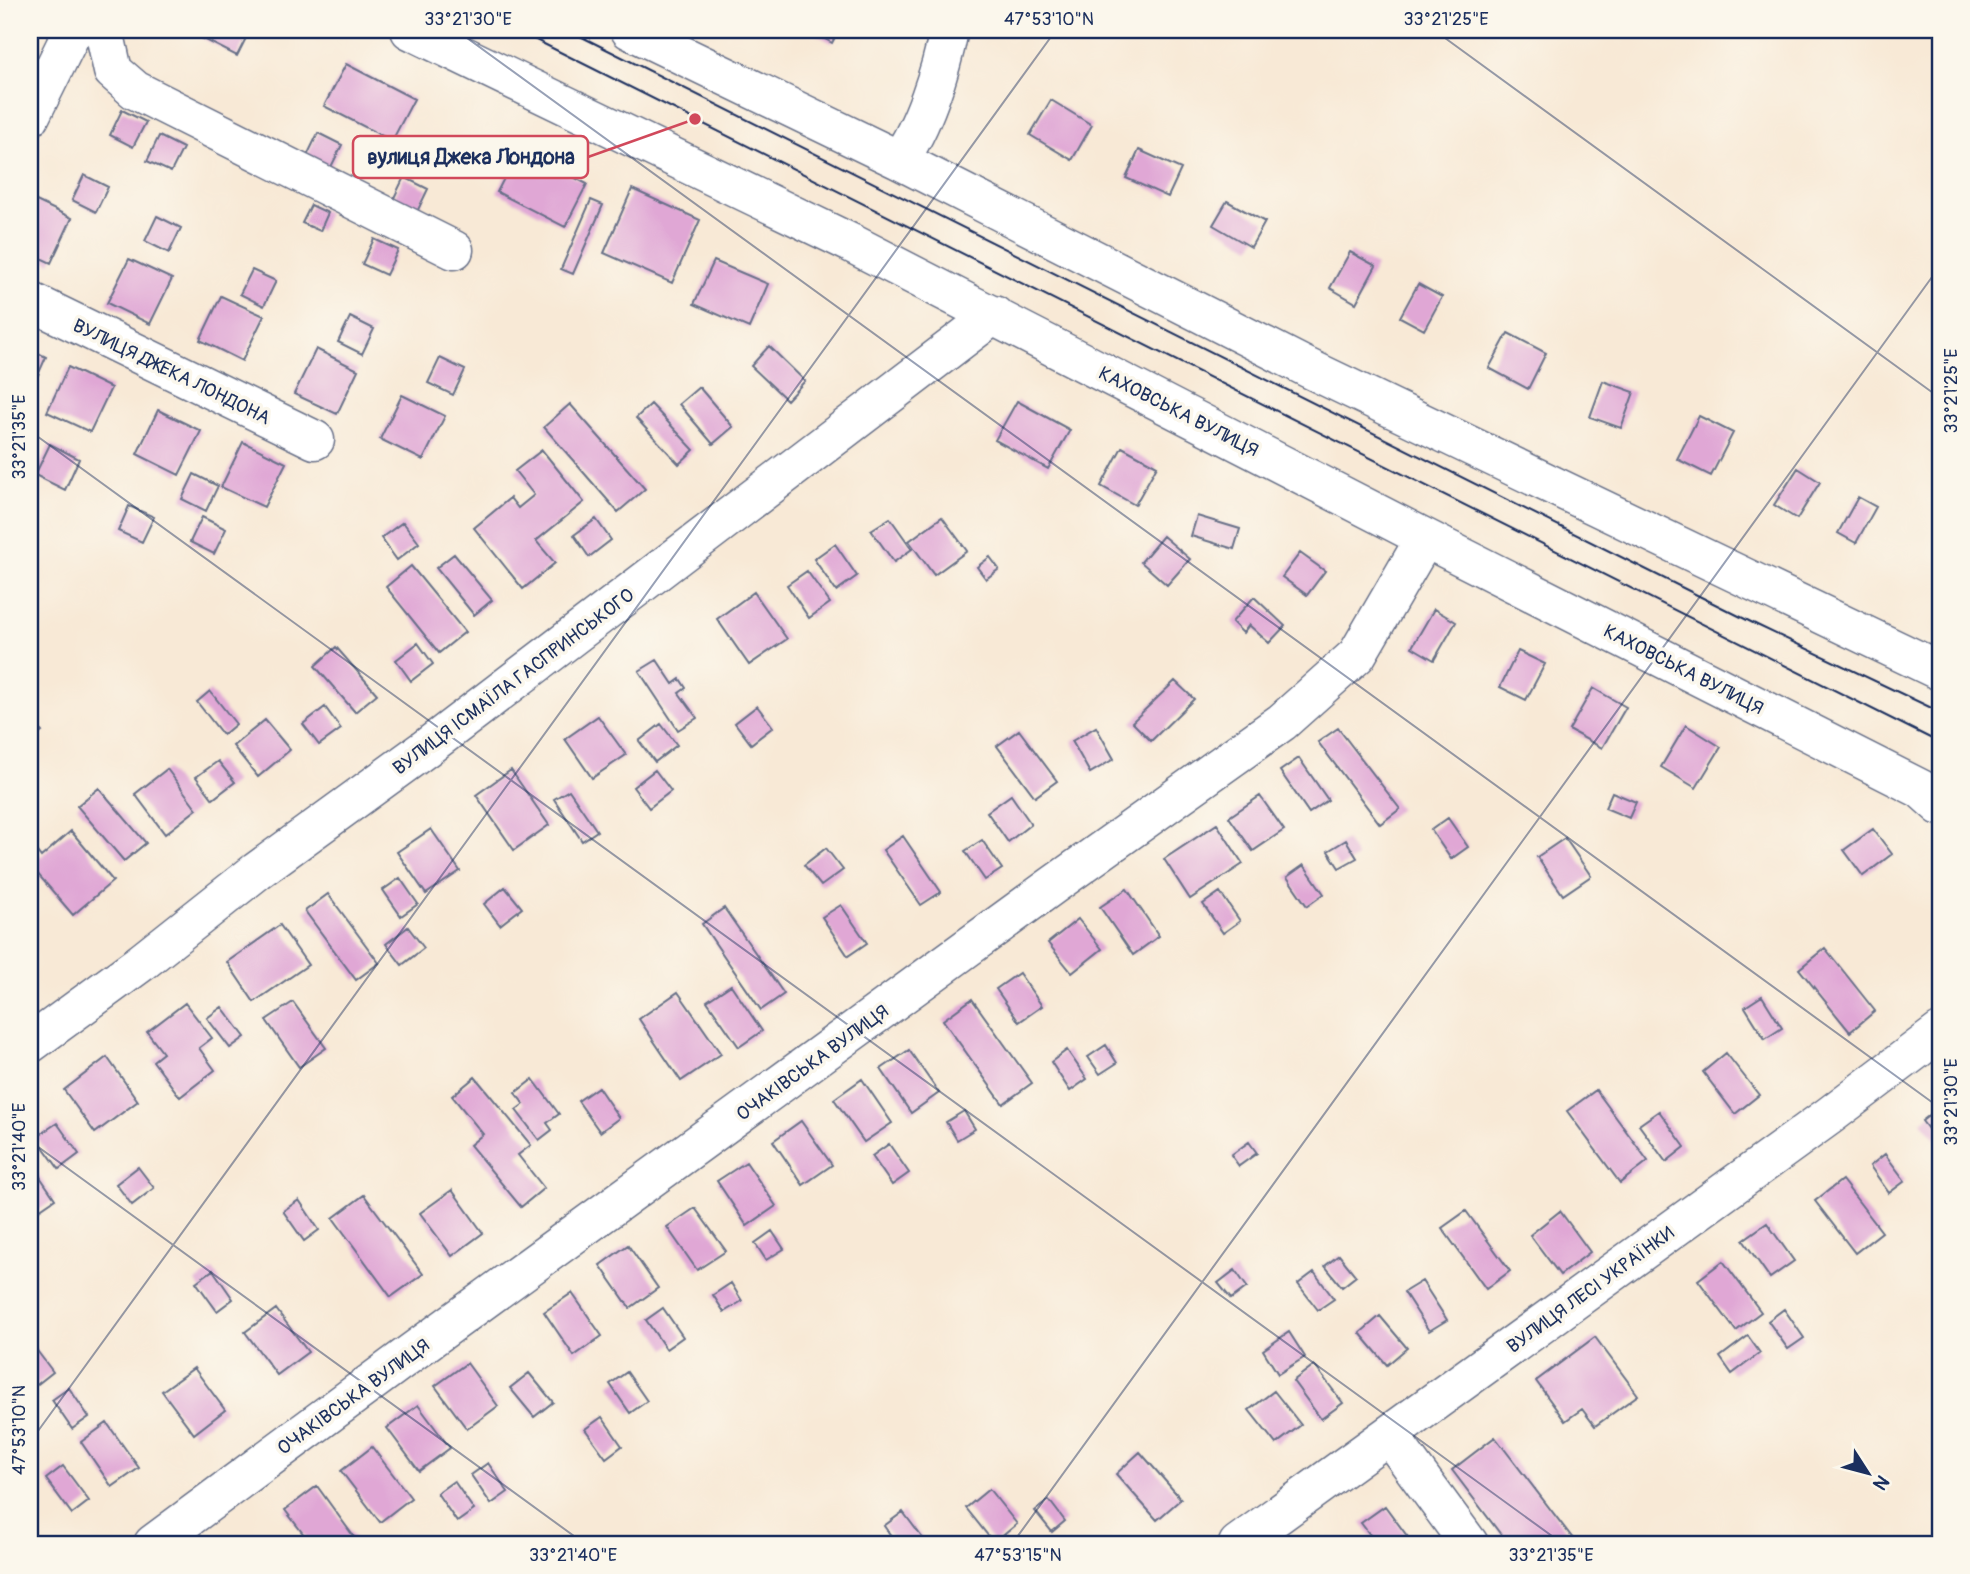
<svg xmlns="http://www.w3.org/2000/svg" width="1970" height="1574" viewBox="0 0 1970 1574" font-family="Pangolin,sans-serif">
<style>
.building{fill:#e0a7d5}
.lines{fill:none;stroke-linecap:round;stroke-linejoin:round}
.minor-casing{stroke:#687088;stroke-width:41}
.minor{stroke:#fff;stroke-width:38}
.tram{stroke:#1b2f5e;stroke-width:2}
.ticks{fill:none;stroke:#1b2f5e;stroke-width:2;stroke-opacity:0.45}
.labels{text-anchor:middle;stroke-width:7;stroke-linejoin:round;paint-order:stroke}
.street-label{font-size:19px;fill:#1b2f5e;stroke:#fbf7ec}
.leader{fill:none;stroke:#d1495b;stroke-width:2.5}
.callout-dot{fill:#d1495b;stroke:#fbf7ec;stroke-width:2.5}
.callout{fill:#fbf7ec;stroke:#d1495b;stroke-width:2.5}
.callout-label{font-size:21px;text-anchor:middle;font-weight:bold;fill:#1b2f5e}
.neatline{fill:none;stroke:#1b2f5e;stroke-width:2.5}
.ticks-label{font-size:18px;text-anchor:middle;fill:#1b2f5e}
</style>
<rect width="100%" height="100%" fill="#fbf7ec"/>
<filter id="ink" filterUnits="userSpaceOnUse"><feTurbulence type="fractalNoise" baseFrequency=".0143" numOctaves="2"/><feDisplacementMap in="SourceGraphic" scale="14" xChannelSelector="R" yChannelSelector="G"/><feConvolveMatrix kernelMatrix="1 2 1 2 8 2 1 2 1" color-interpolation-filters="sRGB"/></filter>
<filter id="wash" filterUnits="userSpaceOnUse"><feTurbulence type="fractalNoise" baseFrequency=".00686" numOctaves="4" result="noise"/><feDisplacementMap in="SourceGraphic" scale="28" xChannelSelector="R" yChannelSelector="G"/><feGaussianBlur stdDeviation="1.57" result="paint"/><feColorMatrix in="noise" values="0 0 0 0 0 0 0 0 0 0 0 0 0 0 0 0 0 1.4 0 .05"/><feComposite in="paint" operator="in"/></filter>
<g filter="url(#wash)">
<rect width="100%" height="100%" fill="#f8e9d6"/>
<g id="blocks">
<path class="building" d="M186 30H250L237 56Z
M809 30H839L832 43Z
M346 64 414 99 392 141 324 106Z
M1051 100 1092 125 1072 160 1030 135Z
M122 110 146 122 133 147 110 135Z
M318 133 342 145 330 169 306 158Z
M159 136 183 148 171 172 147 161Z
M519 149 587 184 565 227 497 192Z
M1139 150 1181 169 1168 197 1126 178Z
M84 175 108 187 96 212 72 200Z
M404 177 428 189 416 214 392 202Z
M632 189 700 220 672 283 604 253Z
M30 198 72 218 51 263 30 253Z
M591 200 603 205 573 274 561 269Z
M1227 201 1265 222 1251 247 1213 225Z
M311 205 328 213 320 231 302 223Z
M157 216 181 228 169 253 145 241Z
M374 239 398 250 386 275 362 264Z
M1350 252 1376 266 1356 303 1330 288Z
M129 259 172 279 150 324 107 303Z
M714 261 768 284 749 328 694 304Z
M252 270 276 281 264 306 240 294Z
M1418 284 1442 297 1424 330 1400 317Z
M221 296 264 316 242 361 200 340Z
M350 317 374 329 362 354 338 342Z
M1508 333 1546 353 1528 389 1489 368Z
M769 346 805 381 787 400 751 366Z
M30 349 46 357 38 375 30 371Z
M316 349 358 370 337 414 294 394Z
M440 358 465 370 453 395 428 383Z
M68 367 111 388 90 432 47 412Z
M1603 381 1634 392 1621 428 1590 417Z
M699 387 733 427 713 444 679 404Z
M402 395 445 416 423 460 380 439Z
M1017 401 1070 430 1048 469 995 440Z
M570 404 645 489 618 512 544 427Z
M651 404 694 450 679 464 636 418Z
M158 410 201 431 179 475 137 454Z
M1699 416 1733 433 1711 476 1677 459Z
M243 442 286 463 264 507 221 487Z
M50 444 79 459 65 490 35 475Z
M1122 447 1157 466 1135 505 1101 486Z
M542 450 584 502 536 541 555 563 523 589 474 528 510 498 518 508 534 495 515 471Z
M1798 468 1820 482 1797 519 1774 505Z
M194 474 218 486 206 511 182 499Z
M1858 497 1876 507 1856 543 1838 533Z
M129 506 154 517 142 542 118 531Z
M1197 516 1240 529 1234 549 1191 536Z
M202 517 226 529 214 554 190 542Z
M942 517 967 551 934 575 909 541Z
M890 518 912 549 894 562 871 530Z
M596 519 611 540 589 557 574 535Z
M403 522 419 543 397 560 381 538Z
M1163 536 1190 559 1167 585 1141 562Z
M835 544 857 576 836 591 814 559Z
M1300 553 1325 571 1307 595 1282 577Z
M454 554 492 600 474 615 436 568Z
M990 557 999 569 986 579 977 567Z
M411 566 465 632 439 653 386 587Z
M807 571 830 603 809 618 787 585Z
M754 592 787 639 749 665 717 619Z
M1254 597 1285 626 1269 643 1249 625 1243 633 1232 622Z
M1434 609 1456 622 1434 660 1412 647Z
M418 643 433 664 411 681 396 660Z
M336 647 377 694 355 712 315 666Z
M1518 651 1545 664 1526 700 1500 687Z
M657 660 673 684 680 679 686 688 679 693 697 718 678 730 639 671Z
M1175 681 1194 699 1151 741 1132 722Z
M1593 688 1626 707 1602 748 1569 730Z
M210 691 236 724 223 735 197 702Z
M757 706 773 727 751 744 735 723Z
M325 707 341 729 319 745 303 724Z
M598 716 626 755 592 778 565 739Z
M30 717 42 732 30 741Z
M265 720 290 750 258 777 233 746Z
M661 724 677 745 655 762 639 741Z
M1686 725 1721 747 1696 788 1661 767Z
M1096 727 1114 759 1090 773 1072 741Z
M1338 728 1400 809 1380 824 1318 742Z
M1019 730 1057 781 1035 797 997 746Z
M1299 758 1328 800 1309 813 1280 771Z
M218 761 235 782 213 799 196 777Z
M167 769 197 809 165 834 135 794Z
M511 770 549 825 514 850 476 795Z
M655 770 671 791 649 808 633 787Z
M99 788 146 843 124 861 77 806Z
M569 790 597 831 582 841 554 799Z
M1612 792 1636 802 1629 818 1605 808Z
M1011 795 1031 824 1008 842 987 812Z
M1260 796 1284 830 1253 851 1229 817Z
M1448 818 1468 847 1451 859 1431 830Z
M1217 824 1243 864 1190 899 1164 859Z
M431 829 460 871 426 894 397 852Z
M1873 829 1892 854 1863 876 1844 850Z
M71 831 113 881 73 915 30 865V843L41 857Z
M903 836 941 892 921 905 883 850Z
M1565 838 1591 876 1563 895 1537 857Z
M982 840 1002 869 985 880 965 851Z
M1346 840 1357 858 1339 868 1328 851Z
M826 848 843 870 821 886 804 865Z
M1304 865 1324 894 1307 906 1287 877Z
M400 878 418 904 401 916 383 890Z
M505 887 522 908 500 925 484 904Z
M1127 889 1159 936 1133 955 1100 907Z
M1220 892 1240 921 1223 933 1203 904Z
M328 894 379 963 356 980 305 911Z
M841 905 867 943 848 956 822 917Z
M724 908 784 994 761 1010 702 924Z
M1078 919 1102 949 1072 973 1048 943Z
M280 925 308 965 254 1002 227 962Z
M408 927 424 948 402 965 386 944Z
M1825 948 1875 1011 1850 1032 1799 969Z
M1019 973 1042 1006 1019 1022 996 989Z
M731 985 762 1031 739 1047 707 1001Z
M678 992 721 1054 681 1081 639 1019Z
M1762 996 1782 1028 1765 1039 1745 1007Z
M972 999 1032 1083 1003 1104 943 1020Z
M293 1002 326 1048 299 1067 266 1020Z
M185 1003 212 1038 199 1048 215 1070 180 1097 153 1061 163 1053 147 1032Z
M222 1007 245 1037 230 1048 207 1018Z
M1106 1045 1117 1063 1100 1074 1088 1057Z
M909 1050 939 1093 911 1113 881 1069Z
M1067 1050 1087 1079 1070 1091 1051 1062Z
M1726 1053 1759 1095 1735 1114 1703 1072Z
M107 1057 138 1101 95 1133 64 1090Z
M475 1077 531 1145 518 1155 544 1188 521 1207 470 1145 483 1134 452 1096Z
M533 1079 559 1114 547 1123 552 1130 539 1140 516 1110 524 1104 515 1093Z
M862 1079 892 1123 864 1142 834 1099Z
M598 1087 619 1118 600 1132 578 1101Z
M1596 1090 1648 1161 1620 1183 1567 1111Z
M1940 1107V1145L1922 1121Z
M964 1111 975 1129 957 1140 946 1122Z
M1659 1111 1685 1147 1666 1162 1639 1125Z
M801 1121 832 1165 803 1185 773 1141Z
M57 1123 79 1154 59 1169 36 1137Z
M1249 1142 1257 1153 1239 1166 1231 1155Z
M889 1144 909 1173 892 1185 872 1156Z
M1885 1154 1905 1181 1889 1193 1870 1166Z
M30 1162 55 1199 30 1216Z
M746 1162 776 1206 747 1226 717 1181Z
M138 1167 154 1188 132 1205 116 1184Z
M1842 1180 1882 1232 1855 1253 1815 1201Z
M452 1190 483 1233 452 1256 420 1213Z
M364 1195 423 1274 391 1297 333 1218Z
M299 1200 319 1230 304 1241 283 1211Z
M695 1208 726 1251 697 1270 667 1227Z
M1466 1211 1510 1271 1486 1289 1442 1228Z
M1560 1211 1590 1252 1560 1275 1530 1235Z
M1767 1223 1794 1261 1770 1278 1743 1240Z
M772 1231 784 1249 766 1260 755 1243Z
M628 1245 658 1288 630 1308 600 1265Z
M1339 1255 1356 1276 1342 1287 1325 1266Z
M1723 1261 1761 1312 1736 1331 1698 1280Z
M213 1270 233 1299 217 1311 196 1282Z
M1235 1270 1247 1287 1231 1299 1218 1283Z
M1314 1272 1334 1299 1318 1310 1298 1284Z
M1422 1281 1447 1320 1429 1331 1404 1292Z
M731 1283 742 1301 724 1312 713 1295Z
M572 1293 602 1336 574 1356 544 1312Z
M663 1308 683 1337 666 1349 646 1320Z
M276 1309 308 1352 277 1375 245 1332Z
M1784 1309 1804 1338 1788 1349 1768 1321Z
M1380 1316 1407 1348 1387 1365 1360 1333Z
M1289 1332 1305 1357 1278 1374 1263 1350Z
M1748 1336 1760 1353 1732 1374 1720 1357Z
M1595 1337 1638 1395 1595 1426 1582 1409 1565 1421 1536 1381Z
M32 1344 53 1372 34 1387 30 1381V1346Z
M467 1363 498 1406 467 1429 435 1386Z
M1314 1365 1343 1403 1321 1419 1293 1381Z
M194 1368 225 1410 194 1434 162 1391Z
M627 1372 647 1401 630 1413 610 1384Z
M529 1373 553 1402 534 1417 510 1388Z
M69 1388 89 1417 72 1429 52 1400Z
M1274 1391 1301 1425 1276 1444 1249 1410Z
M418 1405 450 1448 419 1471 387 1428Z
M602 1417 622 1446 606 1458 585 1429Z
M107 1423 139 1468 112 1487 81 1442Z
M1495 1437 1577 1544H1508L1452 1470Z
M372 1447 411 1498 380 1522 341 1471Z
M1140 1452 1181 1499 1157 1520 1116 1474Z
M488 1463 508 1492 491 1504 471 1475Z
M63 1466 89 1501 72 1514 46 1479Z
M454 1481 474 1510 457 1522 437 1493Z
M317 1486 359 1544H311L285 1510Z
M989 1489 1017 1524 994 1543 966 1508Z
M1049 1500 1065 1521 1052 1532 1035 1511Z
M1385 1506 1413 1544H1377L1361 1523Z
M903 1512 927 1544H897L884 1526Z"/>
</g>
</g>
<g filter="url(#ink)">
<use href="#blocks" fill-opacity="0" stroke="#687088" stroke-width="2"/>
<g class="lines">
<g class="minor-casing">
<path id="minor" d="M104 30 113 71 135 90 454 250
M410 30 851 243 1425 538 1921 789 1940 806
M630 30 899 160 1308 368 1940 671
M30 117 73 30
M899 160C923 127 941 71 949 30
M30 301 315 440
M30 1044 142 962 257 871 426 748 994 315
M1389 1435 1469 1544
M153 1544 407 1356 1052 886 1282 722 1357 655 1425 538
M1238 1544 1829 1116 1940 1032"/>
</g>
<use href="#minor" class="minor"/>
<path class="tram" d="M516 30 1940 743
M568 30 1757 625 1940 712"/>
</g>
</g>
<path class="ticks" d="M456 30 1940 1108M1434 30 1940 398M30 431 1563 1544M30 1141 585 1544M30 1442 1056 30M1012 1544 1940 266"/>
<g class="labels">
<g class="street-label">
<text transform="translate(172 371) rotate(26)" y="7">ВУЛИЦЯ ДЖЕКА ЛОНДОНА</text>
<text transform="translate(1179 411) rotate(27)" y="7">КАХОВСЬКА ВУЛИЦЯ</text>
<text transform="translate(1684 669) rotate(27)" y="7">КАХОВСЬКА ВУЛИЦЯ</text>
<text transform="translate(513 681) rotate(-37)" y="7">ВУЛИЦЯ ІСМАЇЛА ГАСПРИНСЬКОГО</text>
<text transform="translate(812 1062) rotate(-36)" y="7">ОЧАКІВСЬКА ВУЛИЦЯ</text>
<text transform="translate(1590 1289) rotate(-36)" y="7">ВУЛИЦЯ ЛЕСІ УКРАЇНКИ</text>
<text transform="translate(353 1396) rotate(-36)" y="7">ОЧАКІВСЬКА ВУЛИЦЯ</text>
</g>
</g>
<path class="leader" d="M695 119L588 157"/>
<circle class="callout-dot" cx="695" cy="119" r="7"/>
<rect class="callout" x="353" y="136" width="235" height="42" rx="7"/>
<g class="callout-label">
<text x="471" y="164">вулиця Джека Лондона</text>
</g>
<rect width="1970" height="1574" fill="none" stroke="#fbf7ec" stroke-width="77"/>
<g transform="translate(1868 1473) rotate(126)" stroke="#fbf7ec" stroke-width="5" paint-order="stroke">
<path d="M0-5L12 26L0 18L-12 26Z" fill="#1b2f5e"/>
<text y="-10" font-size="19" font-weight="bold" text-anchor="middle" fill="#1b2f5e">N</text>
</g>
<rect x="38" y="38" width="1894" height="1498" class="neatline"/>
<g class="ticks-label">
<text x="468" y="25">33°21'30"E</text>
<text x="1049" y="25">47°53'10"N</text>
<text x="1446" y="25">33°21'25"E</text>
<text transform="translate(1951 391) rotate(-90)" y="6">33°21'25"E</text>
<text transform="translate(19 437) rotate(-90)" y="6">33°21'35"E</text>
<text transform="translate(1951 1102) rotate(-90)" y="6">33°21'30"E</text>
<text transform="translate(19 1147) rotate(-90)" y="6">33°21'40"E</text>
<text transform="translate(19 1430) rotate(-90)" y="6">47°53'10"N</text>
<text x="573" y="1561">33°21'40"E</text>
<text x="1018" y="1561">47°53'15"N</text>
<text x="1551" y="1561">33°21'35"E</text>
</g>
</svg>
